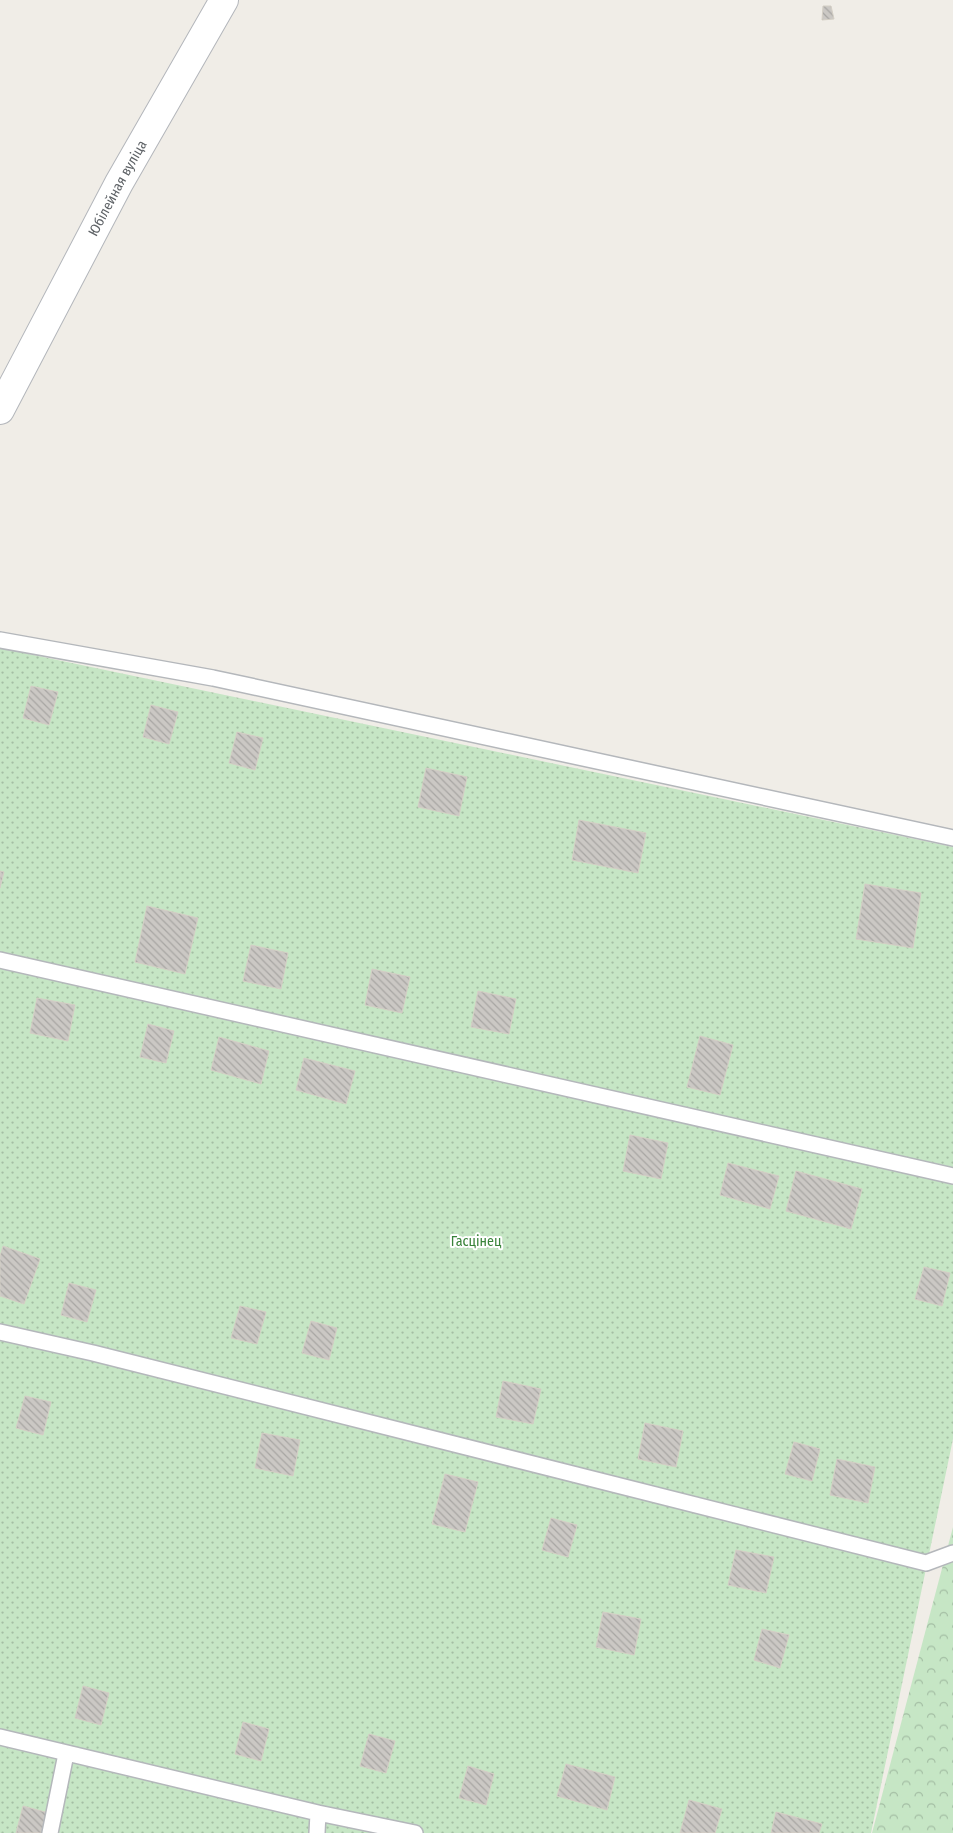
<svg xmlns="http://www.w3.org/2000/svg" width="953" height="1833" viewBox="0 0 953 1833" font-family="'Fira Sans Condensed',sans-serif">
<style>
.grass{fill:url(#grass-dots)}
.forest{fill:url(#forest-crowns)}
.building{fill:url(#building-back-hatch);stroke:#d4cfc5}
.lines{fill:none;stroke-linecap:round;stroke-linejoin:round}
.lane-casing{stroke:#b4b7bb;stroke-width:18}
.secondary-casing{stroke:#b3b6bb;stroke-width:30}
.lane{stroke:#fff;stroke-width:15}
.secondary{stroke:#fff;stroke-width:28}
.labels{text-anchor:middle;stroke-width:4;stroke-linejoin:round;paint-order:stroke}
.street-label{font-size:14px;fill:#5e6266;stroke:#fff}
.park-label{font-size:14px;fill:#39833a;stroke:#fff}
</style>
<defs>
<pattern id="grass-dots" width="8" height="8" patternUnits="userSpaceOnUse" patternTransform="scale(1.25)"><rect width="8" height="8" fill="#c6e6c5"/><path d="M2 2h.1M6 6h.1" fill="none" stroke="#a4bea4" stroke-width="1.8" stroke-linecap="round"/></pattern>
<pattern id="forest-crowns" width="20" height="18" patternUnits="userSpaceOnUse" patternTransform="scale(1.25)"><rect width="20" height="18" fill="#c6e6c5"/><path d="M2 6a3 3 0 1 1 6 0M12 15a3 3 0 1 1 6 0" fill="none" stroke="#a4bea4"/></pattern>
<pattern id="building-back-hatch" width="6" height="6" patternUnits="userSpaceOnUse" patternTransform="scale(1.25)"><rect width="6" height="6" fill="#cbc8c4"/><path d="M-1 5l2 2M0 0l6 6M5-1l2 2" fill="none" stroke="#a8a6a3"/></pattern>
</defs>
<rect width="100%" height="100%" fill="#f0ede7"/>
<path class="grass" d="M0 648 953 847V1439L871 1833H0Z"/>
<path class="forest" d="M953 1527V1833H872Z"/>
<path class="building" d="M823 6H831L834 19 822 20Z
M31 686 58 692 49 725 23 718Z
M151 705 178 712 169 744 143 737Z
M237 732 263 738 255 770 229 763Z
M426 768 467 777 459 816 418 807Z
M579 820 646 833 638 873 572 860Z
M0 871 4 872 0 888Z
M865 884 921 893 913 948 856 939Z
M147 906 198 918 185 974 135 962Z
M251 945 288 953 281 989 243 981Z
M372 969 410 977 402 1013 365 1005Z
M478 991 516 999 509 1034 471 1027Z
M37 998 75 1005 68 1041 30 1033Z
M148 1024 174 1031 166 1063 140 1057Z
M700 1036 733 1045 720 1095 687 1087Z
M219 1037 269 1051 261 1084 211 1070Z
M304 1058 355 1071 346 1104 296 1090Z
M630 1135 668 1143 661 1179 623 1171Z
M728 1163 779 1176 770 1209 720 1195Z
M796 1171 862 1189 851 1229 786 1211Z
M3 1246 40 1259 24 1304 0 1296V1256Z
M924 1267 950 1273 942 1306 915 1299Z
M69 1283 96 1290 87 1322 61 1315Z
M240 1306 266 1312 257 1344 231 1338Z
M311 1321 337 1328 329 1360 302 1353Z
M503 1381 541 1389 533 1424 496 1417Z
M25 1396 51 1402 43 1435 16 1428Z
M645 1423 683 1431 676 1467 638 1459Z
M262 1433 300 1440 293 1476 255 1468Z
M794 1442 820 1449 812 1481 785 1474Z
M837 1459 875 1467 868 1503 830 1495Z
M445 1474 478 1482 465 1532 432 1524Z
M551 1518 577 1525 568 1557 542 1550Z
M736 1550 774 1557 766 1593 728 1585Z
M603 1612 641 1619 634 1655 596 1647Z
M762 1629 789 1635 780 1668 754 1660Z
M83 1686 109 1693 101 1725 75 1718Z
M243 1722 269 1729 261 1761 235 1754Z
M369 1734 395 1741 386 1773 360 1766Z
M566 1764 615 1777 607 1810 557 1796Z
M468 1766 494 1774 486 1805 459 1798Z
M689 1800 722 1809 715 1833H680Z
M23 1806 49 1813 44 1833H16Z
M776 1812 822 1824 819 1833H771Z"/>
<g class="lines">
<g class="lane-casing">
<path id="lane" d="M0 640 213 678 953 838
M0 960 953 1176
M0 1332 93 1353 926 1563 953 1553
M0 1737 318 1813 317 1833
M318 1813 415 1833
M50 1833 66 1754"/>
</g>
<g class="secondary-casing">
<g id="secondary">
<path id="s1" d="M0 410 119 183 224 0"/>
</g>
</g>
<use href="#lane" class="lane"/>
<use href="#secondary" class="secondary"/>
</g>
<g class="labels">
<g class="street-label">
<text dy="5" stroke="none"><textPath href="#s1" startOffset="251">Юбілейная вуліца</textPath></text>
</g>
<g class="park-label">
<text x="476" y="1246">Гасцінец</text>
</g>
</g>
</svg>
